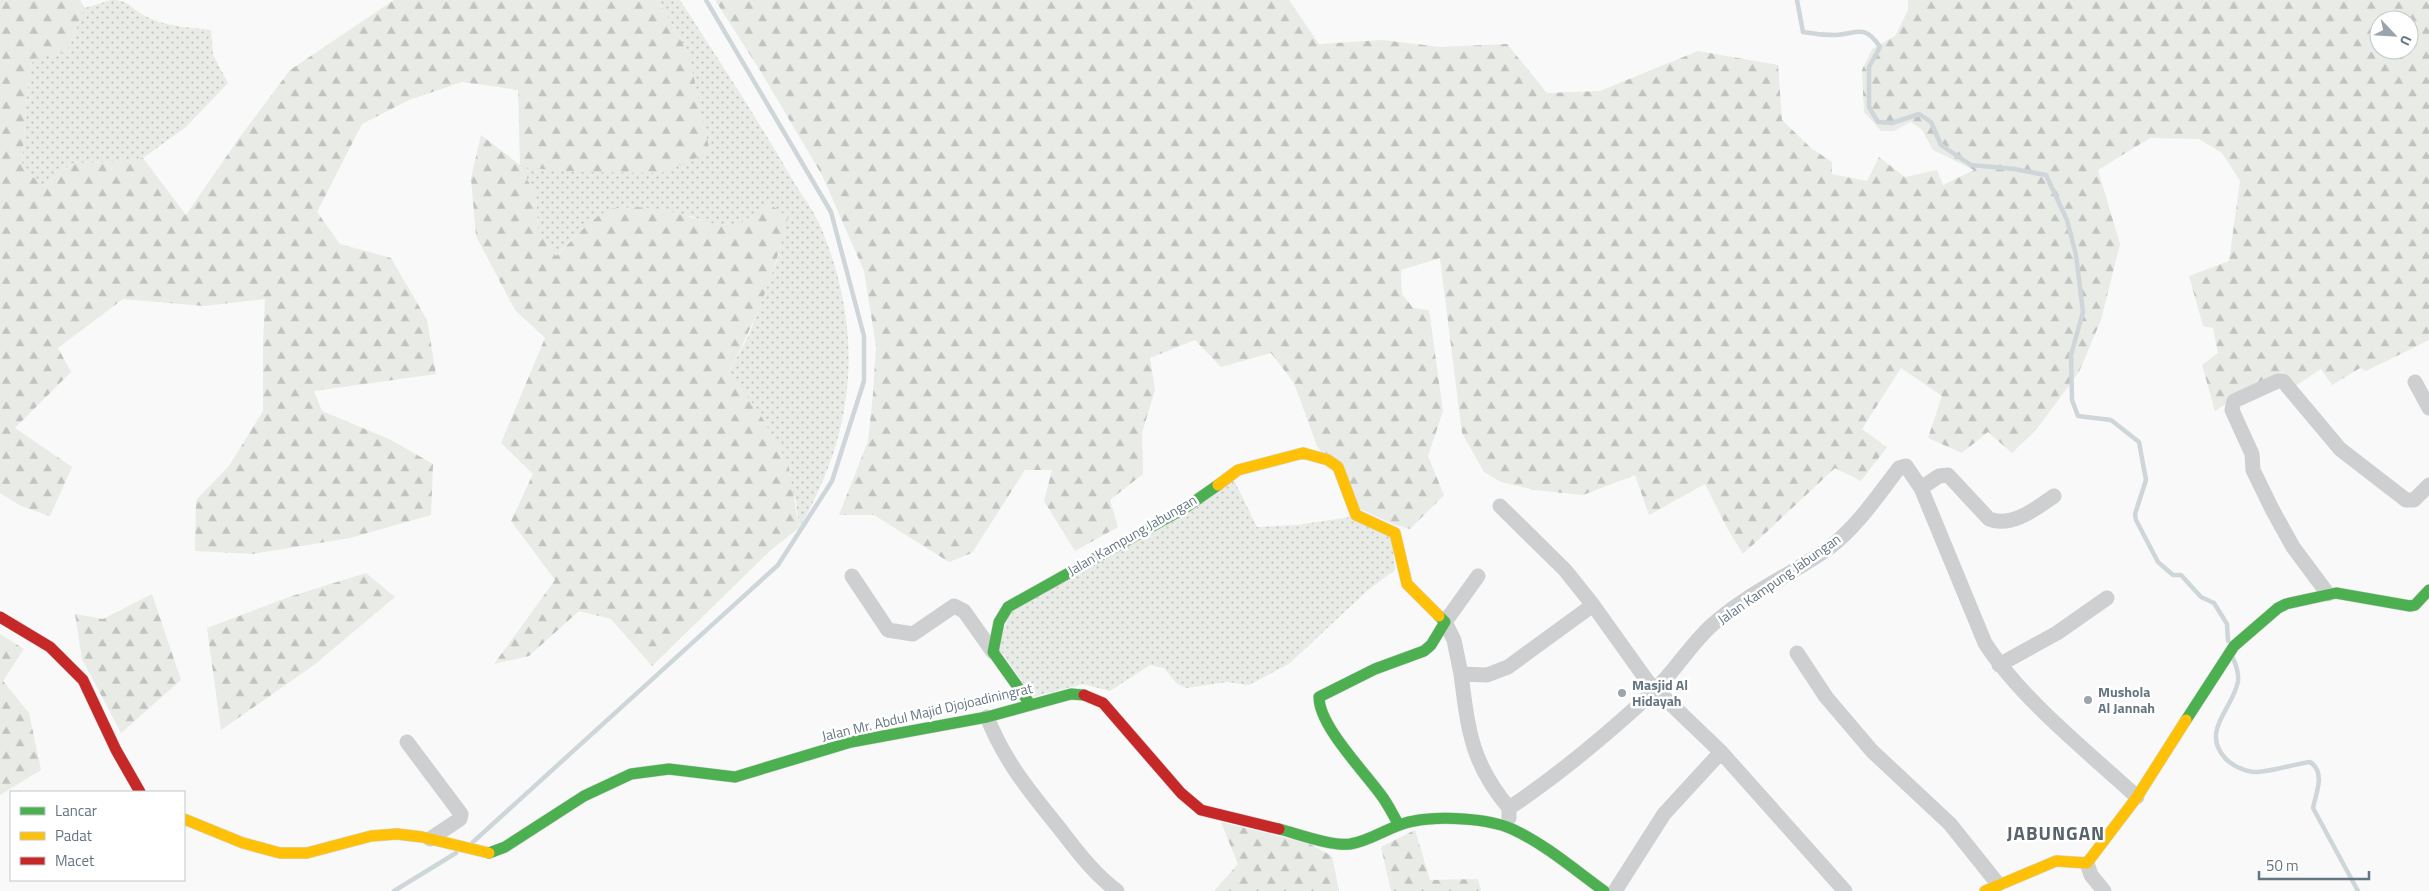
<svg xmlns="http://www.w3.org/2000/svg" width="2429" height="891" viewBox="0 0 2429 891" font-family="'Titillium Web',sans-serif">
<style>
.grass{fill:url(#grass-dots)}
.forest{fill:url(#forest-firs);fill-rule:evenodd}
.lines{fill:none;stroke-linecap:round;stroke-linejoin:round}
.stream{stroke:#ced6d9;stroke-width:4.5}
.fast-casing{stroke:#d5d6d7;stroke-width:12}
.slow-casing{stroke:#d5d6d7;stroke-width:12}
.jam-casing{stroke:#d5d6d7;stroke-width:12}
.street{stroke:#cecfd0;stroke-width:15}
.fast{stroke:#4caf50;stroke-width:11}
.slow{stroke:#ffc107;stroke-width:11}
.jam{stroke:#c62828;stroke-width:11}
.poi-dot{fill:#99a4ac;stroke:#fff;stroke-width:2}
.labels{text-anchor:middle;stroke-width:5;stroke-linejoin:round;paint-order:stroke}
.street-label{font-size:14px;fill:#657683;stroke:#fff}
.poi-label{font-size:14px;font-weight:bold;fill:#657683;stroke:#fff;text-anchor:start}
.district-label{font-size:19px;font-weight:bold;letter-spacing:1px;fill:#57646e;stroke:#fff}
</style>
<defs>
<pattern id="grass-dots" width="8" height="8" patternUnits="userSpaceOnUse" patternTransform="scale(1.25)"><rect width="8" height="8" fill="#e8ebe6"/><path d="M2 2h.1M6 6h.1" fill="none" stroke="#c0c3c0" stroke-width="1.8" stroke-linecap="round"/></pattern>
<pattern id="forest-firs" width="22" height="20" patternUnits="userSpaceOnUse" patternTransform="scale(1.25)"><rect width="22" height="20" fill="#e8ebe6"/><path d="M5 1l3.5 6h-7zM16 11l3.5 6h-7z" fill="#c0c3c0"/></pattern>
</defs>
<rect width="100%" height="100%" fill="#f9f9f9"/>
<path class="grass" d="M111 0C130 0 130 8 145 16 166 27 189 27 211 30L213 55 228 83 186 127 143 158 118 162 73 163 43 186 22 167 27 93 33 58 66 52 85 8Z
M658 0H680C718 59 757 118 792 179 803 197 817 215 824 235 864 337 855 433 799 528L796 501 757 409 728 373 748 337 779 255 768 204 735 228 713 225 691 216 575 236 556 256 538 228 536 195 520 166 577 172 689 55Z
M1233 478 1257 527 1297 525 1350 517 1392 536 1395 570 1368 590 1290 663 1249 685 1227 682 1186 688 1177 684 1164 668 1150 665 1110 691 1083 684 1033 697 998 647 1010 613Z"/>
<path class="forest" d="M0 0H80L85 8 66 52 33 59 27 93 22 167 43 186 73 163 118 162 143 158 186 215 237 141 290 70 394 0H658L689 55 710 152 661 173 577 172 520 167 536 195 538 228 556 256C572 241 588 221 608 210 612 208 618 208 623 208 665 203 695 222 735 228L768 203 788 217C775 273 755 323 728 373L757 409 788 463 799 528 771 550 652 666 611 619 579 611 529 656 494 664 555 580 511 521 533 474 501 443 545 338 515 310 476 236 471 178 481 135 520 165 518 90 462 82 409 100 362 124 317 212 340 244 391 258 427 320 436 374 314 391 322 411 389 439 433 464 431 515 350 538 252 554 195 551 196 500 229 466 263 411V345L265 299 204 306 123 299 58 348 71 372 15 428 72 467 50 516 21 506 0 493Z
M715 0H1289L1319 44 1382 40 1441 47 1507 44 1547 93 1600 91 1698 51 1778 65 1782 120 1811 148 1832 162V174L1867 181 1879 157 1905 177 1937 170 1943 185 1974 170 1933 150 1922 130 1911 122 1894 131H1881L1864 112 1862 70 1872 49 1895 36 1908 10V0H2429V340L2366 371 2360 368 2332 385 2321 369 2294 387 2284 372 2267 378 2215 411 2202 365 2218 353 2213 328 2203 326 2189 276 2229 261 2240 181 2222 153 2199 139 2150 138 2098 170 2120 244 2101 320 2079 372 2036 430 2012 453 1988 432 1962 453 1928 438 1942 396 1901 368 1862 429 1887 447 1861 481 1835 468 1743 554 1727 528 1705 484 1649 515 1635 475 1583 495 1534 490 1501 482 1484 472 1462 433 1440 258 1401 270 1402 294 1413 308 1429 310 1443 411 1428 456 1444 495 1410 529 1393 524 1360 509 1317 446 1294 383 1271 353 1221 367 1195 340 1150 358 1155 390 1142 433 1143 474 1110 500 1118 527 1075 551 1044 501 1052 470H1025L972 553 949 562 874 515H839L868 441 873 394 876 346 864 271 822 175 761 72ZM2379 20H2409V50H2379Z
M366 573 395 597 314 665 221 730 207 628 289 597Z
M152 594 181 680 121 733 82 659 75 614 103 619Z
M0 634 24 649 3 681 29 713 41 770 0 795Z
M1221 822 1310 844 1332 856 1339 891H1214L1238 864Z
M1415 830 1430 880 1478 879 1481 891H1391L1381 847Z"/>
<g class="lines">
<path class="stream" d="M1797 0 1803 32C1814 34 1824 35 1835 35 1857 34 1864 23 1880 47L1869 67V107L1878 122 1892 123 1919 114 1931 122 1941 145 1971 165 2014 169 2046 175 2067 220 2076 255 2083 312 2071 355 2072 400 2078 416 2111 420 2139 442 2146 480 2135 514 2136 520 2158 562 2173 575H2181L2201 597 2214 603 2227 624 2228 641
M2233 658C2236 665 2239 673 2238 681 2234 708 2200 730 2225 758 2231 765 2244 771 2253 772 2267 773 2294 764 2310 762 2326 772 2316 793 2313 808L2358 891
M473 842 778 565 832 481 864 381V336L831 212 706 0
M394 891 456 853"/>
<g class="fast-casing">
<path id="fast" d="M1030 704 993 652 999 622 1008 607 1185 508 1218 485
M2186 720 2234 646 2278 608 2286 604 2336 593 2410 606 2415 605 2429 590
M1399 825C1393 815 1388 804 1381 795 1364 771 1319 726 1319 697L1375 669 1424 651 1431 645 1445 622 1439 616
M1279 829C1299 834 1330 846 1350 844 1372 841 1392 824 1414 821 1440 816 1488 818 1512 829 1545 844 1575 870 1604 891
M489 853 505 847 584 796 631 774 669 769 735 777 851 742 987 717 1071 694 1084 695"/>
</g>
<g class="slow-casing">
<path id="slow" d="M1218 485 1238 470 1303 453 1328 460 1338 467 1356 515 1395 533 1407 584 1439 616
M184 819 243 843 280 853H307L371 836 397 834 422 837 489 853
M1985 891 2056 861 2087 863 2137 797 2186 720"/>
</g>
<g class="jam-casing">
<path id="jam" d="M0 617 50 647 83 680 116 750 140 792
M1084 695 1103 703 1181 793 1201 810 1279 829"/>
</g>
<path class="street" d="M2415 382 2429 408
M1921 488 1939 476 1948 475 1989 519C2011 528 2037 508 2054 496
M1500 506 1565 570 1593 605 1648 682 1721 752 1845 891
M852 576 888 630 913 634 954 606 964 611 993 652
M1478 576 1445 622 1454 640 1461 674 1487 675 1508 667 1593 605
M2328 594 2293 547 2272 509 2253 470 2252 454 2232 410 2234 401 2278 381H2283L2340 449 2406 500H2414L2429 485
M1797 653 1826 697 1872 751 1950 824 1998 884
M1999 665 2057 633 2107 598
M1461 674C1468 729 1471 763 1509 808V818
M987 717C1006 764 1029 790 1060 829 1077 851 1094 874 1117 891
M407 742 461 814 460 819 430 839
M1509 808C1557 776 1612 730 1654 691 1675 671 1690 645 1712 625 1746 594 1791 575 1829 548 1857 527 1878 495 1899 468L1906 466 1921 488 1985 643C2020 698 2088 752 2137 797
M2087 863 2091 875 2104 891
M1615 891 1664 814 1721 752"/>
<use href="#fast" class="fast"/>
<use href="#slow" class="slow"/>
<use href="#jam" class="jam"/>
</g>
<g class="poi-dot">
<circle cx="1622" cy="693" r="5"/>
<circle cx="2088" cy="700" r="5"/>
</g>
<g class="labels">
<g class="street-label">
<text transform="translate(1132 535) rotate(-30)" y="5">Jalan Kampung Jabungan</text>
<text transform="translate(1779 579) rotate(-35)" y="5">Jalan Kampung Jabungan</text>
<text transform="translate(927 712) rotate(-13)" y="5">Jalan Mr. Abdul Majid Djojoadiningrat</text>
</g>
<g class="poi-label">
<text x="1632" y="690">Masjid Al<tspan x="1632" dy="16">Hidayah</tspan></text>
<text x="2098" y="697">Mushola<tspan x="2098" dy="16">Al Jannah</tspan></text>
</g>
<g class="district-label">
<text x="2056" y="840">JABUNGAN</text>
</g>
</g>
<rect x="10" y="791" width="175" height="90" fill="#ffffff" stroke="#c1c8cd"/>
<rect x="20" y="807" width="25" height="8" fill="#4caf50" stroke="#c1c8cd"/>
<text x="55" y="816" font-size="15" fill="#657683">Lancar</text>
<rect x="20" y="832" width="25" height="8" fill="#ffc107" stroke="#c1c8cd"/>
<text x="55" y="841" font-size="15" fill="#657683">Padat</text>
<rect x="20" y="857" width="25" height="8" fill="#c62828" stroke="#c1c8cd"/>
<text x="55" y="866" font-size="15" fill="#657683">Macet</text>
<g transform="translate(2394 35) rotate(115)"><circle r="24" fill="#ffffff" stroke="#c1c8cd"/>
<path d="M0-4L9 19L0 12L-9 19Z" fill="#99a4ac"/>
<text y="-8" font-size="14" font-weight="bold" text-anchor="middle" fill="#657683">U</text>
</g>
<path d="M2259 871v8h110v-8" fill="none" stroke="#657683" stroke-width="2.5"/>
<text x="2266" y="871" font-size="15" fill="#657683" stroke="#ffffff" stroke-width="4" paint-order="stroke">50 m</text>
</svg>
